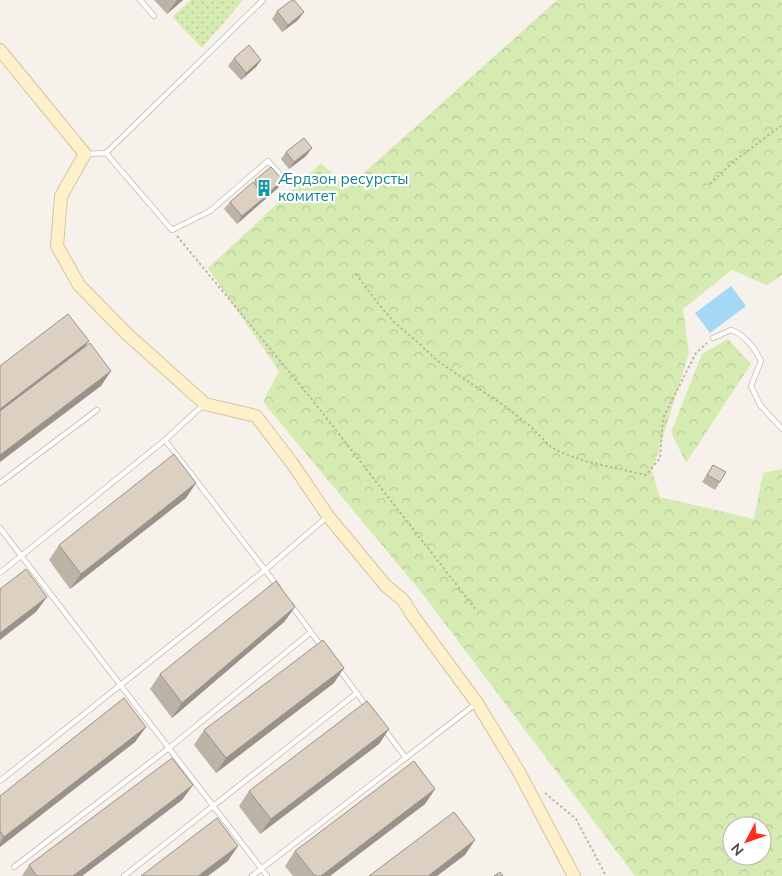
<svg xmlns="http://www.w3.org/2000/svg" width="782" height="876" viewBox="0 0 782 876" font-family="Mulish,sans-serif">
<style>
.grass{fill:url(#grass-dots)}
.forest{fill:url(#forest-crowns);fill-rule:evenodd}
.water{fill:#a5d8f4}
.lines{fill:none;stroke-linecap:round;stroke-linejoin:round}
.lane-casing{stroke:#c2b9ac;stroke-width:6}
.secondary-casing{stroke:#d8c499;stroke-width:14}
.path{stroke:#c5b49d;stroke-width:2;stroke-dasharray:2.5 2.5;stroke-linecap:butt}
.lane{stroke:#fff;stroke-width:4.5}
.secondary{stroke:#fff0cc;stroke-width:12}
.wall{fill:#bcb3a7}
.shaded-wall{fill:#999288}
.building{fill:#dbd0c2;stroke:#999288}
.labels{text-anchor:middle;stroke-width:4.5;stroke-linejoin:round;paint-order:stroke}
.culture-label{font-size:15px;fill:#0d838f;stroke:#fff;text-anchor:start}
</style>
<defs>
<pattern id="grass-dots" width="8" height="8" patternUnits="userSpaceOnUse" patternTransform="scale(1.25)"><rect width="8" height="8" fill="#d5ebb2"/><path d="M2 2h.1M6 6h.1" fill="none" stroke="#b8cb9a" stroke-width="1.8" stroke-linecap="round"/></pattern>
<pattern id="forest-crowns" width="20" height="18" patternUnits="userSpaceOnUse" patternTransform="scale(1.25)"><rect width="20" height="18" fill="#d5ebb2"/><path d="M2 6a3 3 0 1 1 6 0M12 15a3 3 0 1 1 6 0" fill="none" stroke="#b8cb9a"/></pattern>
</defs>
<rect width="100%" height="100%" fill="#f6f2eb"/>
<path class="grass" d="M191 0H243L202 48 172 17Z"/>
<path class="forest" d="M557 0H782V275L767 285 732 270 683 309 689 353 652 472 660 497 754 519 763 473 782 469V876H635L425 597 263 402 279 371 208 268 321 163 347 188ZM732 826H762V856H732Z
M728 339 751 364 686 463 671 432 702 354Z"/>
<path class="water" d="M731 286 746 306 710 333 695 313Z"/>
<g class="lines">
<g class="lane-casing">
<path id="lane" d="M140 0 154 16
M106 153 172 230 210 211 268 161 284 179
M86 154 106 153 263 0
M713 338 731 330C744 334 755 348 761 361L751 386 760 405 782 429
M165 440 278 587
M0 483 97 410
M0 528 267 876
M0 573 165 440 203 405
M291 605 322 647
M339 669 367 707
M384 729 406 758
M0 781 265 570 327 517
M14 867 169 748 311 632
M124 876 357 693
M252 876 477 703"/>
</g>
<g class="secondary-casing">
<path id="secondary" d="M0 50 85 154 61 196 57 246 79 285 126 333 205 404 256 416 292 463 328 516 386 586 403 600 413 616 477 703 519 772 574 876"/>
</g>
<path class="path" d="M710 184 733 162 782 125
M177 236 310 397 477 611
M356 274 377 302 394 322 414 339 439 362 506 407 529 425 551 447 560 452 584 461 646 475 660 458 663 418 696 353 707 343
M545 793 576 819 606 876"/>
<use href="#lane" class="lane"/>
<use href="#secondary" class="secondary"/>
</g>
<path class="wall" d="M154 0H183L167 14Z
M277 11 304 12 298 20 282 32 272 19Z
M234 58 261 60 256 67 241 80 228 66Z
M312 148 306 156 289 169 281 159 286 152Z
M255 180H283L278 188 237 224 224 209 230 202 254 183Z
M713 465 720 482 715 490 702 482Z
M196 483 186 498 70 589 49 560 59 545Z
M295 607 284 622 172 718 150 689 160 674Z
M334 683 216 773 194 745 204 730Z
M146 727 135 742 0 847V796Z
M389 729 379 744 260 834 239 806 249 791Z
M193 785 182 800 82 876H22L29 865Z
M435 789 425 804 330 876H293L285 866 295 851Z"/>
<path class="shaded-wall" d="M177 0H183L167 14Z
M304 12 298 20 282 32 288 25Z
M261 60 256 67 241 80 246 73Z
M312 148 306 156 289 169 294 162Z
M283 180 278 188 237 224 242 216Z
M89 341 78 356 0 416V409Z
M111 371 101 386 0 462V455Z
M196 483 186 498 70 589 81 574Z
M47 597 36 612 0 640V633Z
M295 607 284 622 172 718 182 703Z
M344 668 334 683 216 773 226 758Z
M146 727 135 742 0 847V843L4 837Z
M389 729 379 744 260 834 271 819Z
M193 785 182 800 82 876H73Z
M435 789 425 804 330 876H321Z
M475 840 465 855 437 876H428Z
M238 846 228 861 208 876H198Z"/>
<path class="building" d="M292 0H294L304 12 288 25 277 11Z
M249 45 261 60 246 73 234 58Z
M304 138 312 148 294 162 286 152Z
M271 167 283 180 267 194 255 180Z
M253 182 265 197 242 216 230 202Z
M68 314 89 341 0 409V366Z
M90 343 111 371 0 455V411Z
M174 454 196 483 81 574 59 545Z
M713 465 726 472 720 482 707 475Z
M26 569 47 597 0 633V589Z
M276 581 295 607 182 703 160 674Z
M323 640 344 668 226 758 204 730Z
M124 698 146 727 4 837 0 831V796Z
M367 701 389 729 271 819 249 791Z
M172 758 193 785 73 876H37L29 865Z
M414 761 435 789 321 876H315L295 851Z
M454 812 475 840 428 876H369Z
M217 818 238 846 198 876H141Z
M500 872 503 876H494Z"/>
<defs>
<g id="building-bare" transform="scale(1.35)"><path d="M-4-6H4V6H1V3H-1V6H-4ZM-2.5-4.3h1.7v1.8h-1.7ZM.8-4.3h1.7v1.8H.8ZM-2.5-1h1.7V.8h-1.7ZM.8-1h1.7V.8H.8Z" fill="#0f9aa8" stroke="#fff" stroke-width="2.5" paint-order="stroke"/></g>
</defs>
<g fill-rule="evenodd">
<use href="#building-bare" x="264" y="188"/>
</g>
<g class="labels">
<g class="culture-label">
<text x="278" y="184">Æрдзон ресурсты<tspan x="278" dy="17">комитет</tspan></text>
</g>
</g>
<g transform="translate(747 841) rotate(229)"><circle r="24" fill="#ffffff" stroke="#b7b3af"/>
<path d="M0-4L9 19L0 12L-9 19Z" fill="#ff2e19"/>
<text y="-8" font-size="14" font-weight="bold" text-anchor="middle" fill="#4b4238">N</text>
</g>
</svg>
